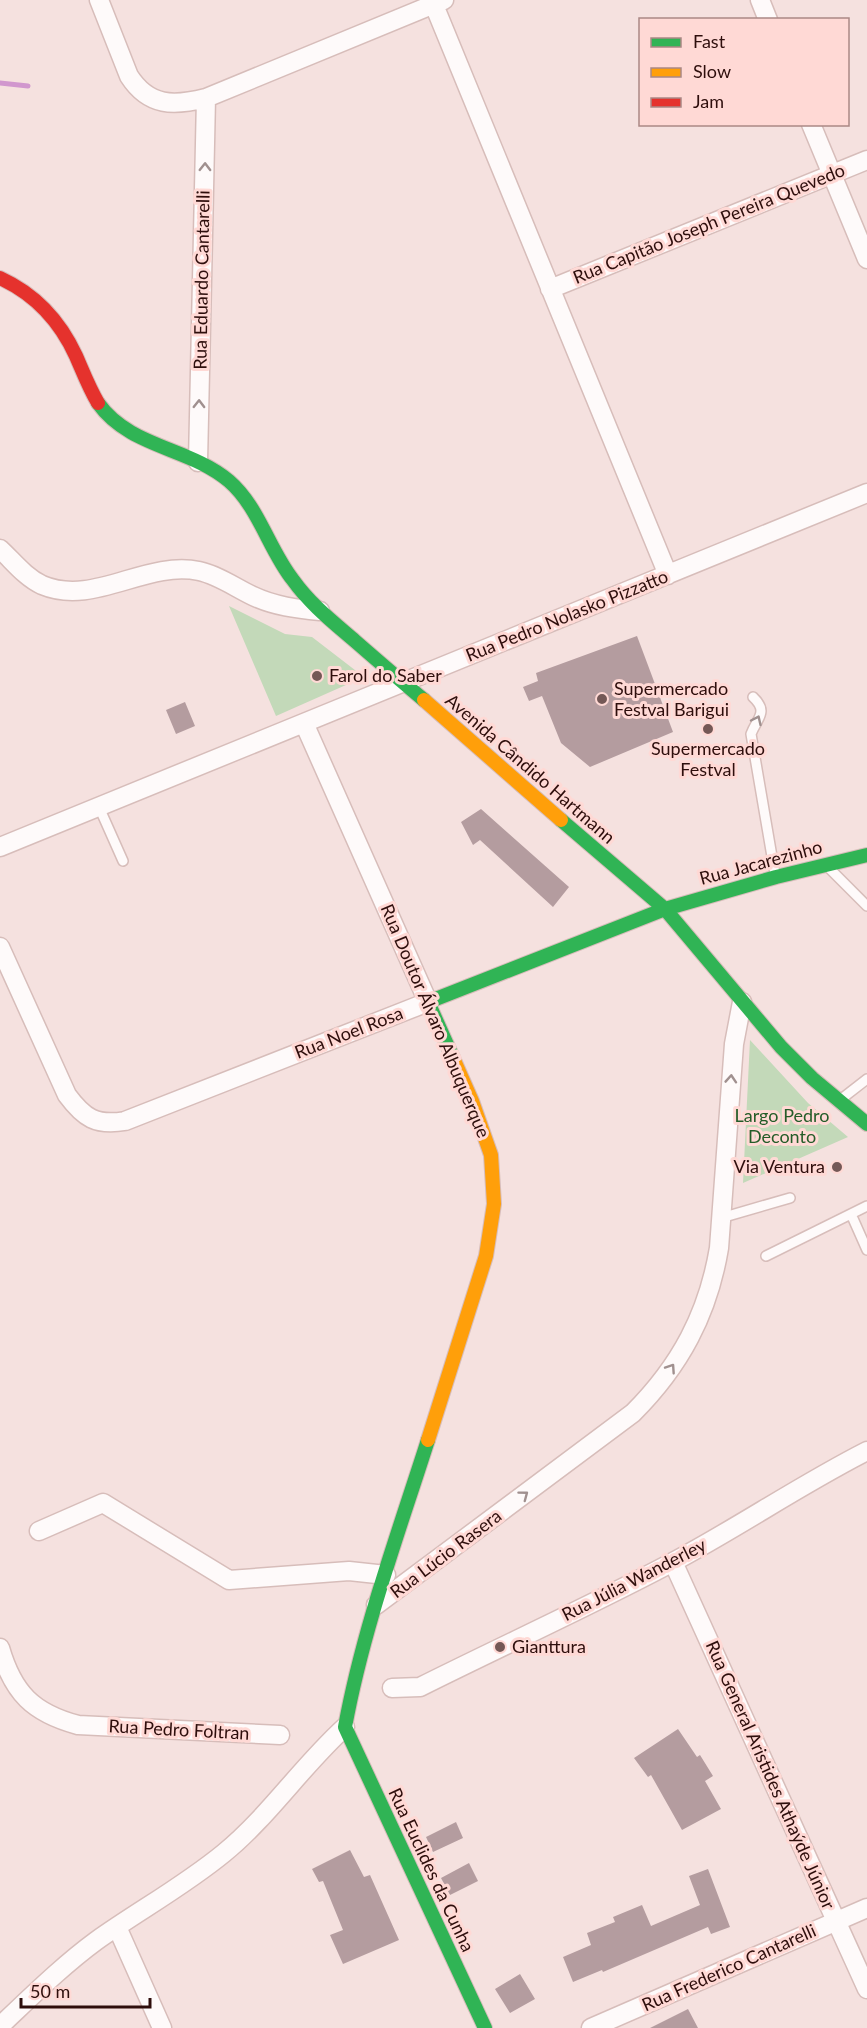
<svg xmlns="http://www.w3.org/2000/svg" width="867" height="2028" viewBox="0 0 867 2028" font-family="Lato,sans-serif">
<style>
.green{fill:#c3d9b9}
.lines{fill:none;stroke-linecap:round;stroke-linejoin:round}
.stream{stroke:#d197ce;stroke-width:5}
.building{fill:#b49c9f}
.lane-casing{stroke:#d7bdba;stroke-width:12}
.street-casing{stroke:#d7bdba;stroke-width:21}
.fast-casing{stroke:#d7bdba;stroke-width:16}
.slow-casing{stroke:#d7bdba;stroke-width:16}
.jam-casing{stroke:#d7bdba;stroke-width:16}
.lane{stroke:#fefafa;stroke-width:9}
.street{stroke:#fefafa;stroke-width:18}
.fast{stroke:#30b455;stroke-width:14}
.slow{stroke:#ff9f0a;stroke-width:14}
.jam{stroke:#e5322d;stroke-width:14}
.oneway{stroke:#a0908f}
.poi-dot{fill:#745856;stroke:#ffd9d5;stroke-width:2}
.labels{text-anchor:middle;stroke-width:6;stroke-linejoin:round;paint-order:stroke}
.street-label{font-size:18px;fill:#2e0e0c;stroke:#ffd9d5}
.poi-label{font-size:18px;fill:#2e0e0c;stroke:#ffd9d5;text-anchor:start}
.park-label{font-size:18px;fill:#245c28;stroke:#ffd9d5}
</style>
<rect width="100%" height="100%" fill="#f5e1df"/>
<path class="green" d="M229 606 285 634 312 637 364 677 276 716Z
M750 1040 808 1103 848 1137 743 1183Z"/>
<g class="lines">
<path class="stream" d="M0 83 28 86"/>
</g>
<path class="building" d="M637 636 673 732 590 767 561 743 542 696 529 701 523 687 538 681 536 673Z
M185 702 195 726 176 734 166 710Z
M481 809 569 887 553 907 480 840 473 845 461 822Z
M678 1729 697 1757 700 1755 713 1776 705 1781 721 1809 682 1830 651 1775 648 1777 634 1758Z
M456 1822 463 1838 433 1852 426 1837Z
M350 1850 364 1877 370 1875 399 1940 343 1964 330 1935 343 1930 323 1881 319 1882 312 1869Z
M469 1863 478 1881 450 1895 441 1878Z
M708 1869 730 1927 711 1934 708 1927 603 1972 602 1970 573 1982 563 1957 591 1945 587 1933 615 1922 613 1917 642 1905 651 1926 700 1905 689 1876Z
M520 1974 535 1999 510 2013 495 1989Z
M688 2009 698 2028H650Z"/>
<g class="lines">
<g class="lane-casing">
<path id="lane" d="M753 697C769 712 757 718 751 734L775 874
M99 807 123 861
M828 867 867 906
M840 1100 867 1079
M851 1214 867 1250
M721 1218 790 1198
M766 1256 867 1206"/>
</g>
<g class="street-casing">
<path id="street" d="M99 0 129 76C149 107 174 106 206 98L444 0
M432 0 668 575
M760 0 768 20
M811 124 867 259
M550 289 867 160
M198 462 206 98
M0 549C13 561 25 577 42 585 94 607 145 560 199 571 218 575 236 588 253 596 274 606 297 609 320 611
M0 847 867 493
M0 947 67 1095C84 1118 96 1126 125 1121L428 1002 304 723
M39 1531 103 1503 229 1580 349 1571 386 1575
M673 1562 867 1989
M376 1605 633 1413C680 1366 708 1314 719 1248L734 1044 742 1002
M0 1648C13 1693 33 1713 78 1725L280 1735
M392 1688 420 1687C504 1645 590 1606 673 1562 739 1527 800 1485 867 1451
M117 1927 162 2028
M0 2026C31 1997 62 1966 96 1941 138 1911 184 1886 224 1853 269 1816 302 1766 345 1727
M591 2028 867 1908"/>
</g>
<g class="fast-casing">
<path id="fast" d="M98 403C130 448 189 447 229 481 259 507 269 550 293 580 310 604 333 622 355 641 378 661 401 681 424 700
M561 820 665 909 781 1047 812 1078 867 1124
M453 1058 428 1002 665 909 776 877 867 855
M428 1440C398 1534 363 1629 345 1727L485 2028"/>
</g>
<g class="slow-casing">
<path id="slow" d="M424 700 561 820
M428 1440 486 1256 494 1204 491 1155 472 1101 453 1058"/>
</g>
<g class="jam-casing">
<path id="jam" d="M0 278C35 294 60 321 76 356 83 372 89 388 98 403"/>
</g>
<use href="#lane" class="lane"/>
<use href="#street" class="street"/>
<use href="#fast" class="fast"/>
<use href="#slow" class="slow"/>
<use href="#jam" class="jam"/>
</g>
<defs><path id="oneway-chevron" d="M-2-3.5L2.5 0L-2 3.5" fill="none" stroke-width="1.6" stroke-linecap="round" stroke-linejoin="round" transform="scale(1.5)"/></defs>
<g class="oneway">
<use href="#oneway-chevron" transform="translate(205 167) rotate(-89)"/>
<use href="#oneway-chevron" transform="translate(199 404) rotate(-89)"/>
<use href="#oneway-chevron" transform="translate(757 720) rotate(-65)"/>
<use href="#oneway-chevron" transform="translate(731 1079) rotate(-86)"/>
<use href="#oneway-chevron" transform="translate(671 1368) rotate(-56)"/>
<use href="#oneway-chevron" transform="translate(524 1495) rotate(-37)"/>
</g>
<g class="poi-dot">
<circle cx="317" cy="676" r="6"/>
<circle cx="602" cy="699" r="6"/>
<circle cx="708" cy="729" r="6"/>
<circle cx="837" cy="1167" r="6"/>
<circle cx="500" cy="1647" r="6"/>
</g>
<g class="labels">
<g class="street-label">
<text transform="translate(709 224) rotate(-22)" y="6">Rua Capitão Joseph Pereira Quevedo</text>
<text transform="translate(202 280) rotate(-89)" y="6">Rua Eduardo Cantarelli</text>
<text transform="translate(567 616) rotate(-22)" y="6">Rua Pedro Nolasko Pizzatto</text>
<text transform="translate(530 769) rotate(41)" y="6">Avenida Cândido Hartmann</text>
<text transform="translate(761 863) rotate(-15)" y="6">Rua Jacarezinho</text>
<text transform="translate(435 1021) rotate(67)" y="6">Rua Doutor Álvaro Albuquerque</text>
<text transform="translate(349 1033) rotate(-21)" y="6">Rua Noel Rosa</text>
<text transform="translate(446 1554) rotate(-37)" y="6">Rua Lúcio Rasera</text>
<text transform="translate(634 1580) rotate(-27)" y="6">Rua Júlia Wanderley</text>
<text transform="translate(179 1730) rotate(3)" y="6">Rua Pedro Foltran</text>
<text transform="translate(770 1775) rotate(66)" y="6">Rua General Aristides Athaýde Júnior</text>
<text transform="translate(431 1870) rotate(65)" y="6">Rua Euclides da Cunha</text>
<text transform="translate(729 1968) rotate(-24)" y="6">Rua Frederico Cantarelli</text>
</g>
<g class="poi-label">
<text x="329" y="682">Farol do Saber</text>
<text x="614" y="695">Supermercado<tspan x="614" dy="21">Festval Barigui</tspan></text>
<text x="708" y="755" text-anchor="middle">Supermercado<tspan x="708" dy="21">Festval</tspan></text>
<text x="825" y="1173" text-anchor="end">Via Ventura</text>
<text x="512" y="1653">Gianttura</text>
</g>
<g class="park-label">
<text x="782" y="1122">Largo Pedro<tspan x="782" dy="21">Deconto</tspan></text>
</g>
</g>
<rect x="639" y="18" width="210" height="108" fill="#ffd9d5" stroke="#ab8885" stroke-width="1.5"/>
<rect x="651" y="38" width="30" height="9" fill="#30b455" stroke="#ab8885" stroke-width="1.5"/>
<text x="693" y="48" font-size="18" fill="#2e0e0c">Fast</text>
<rect x="651" y="68" width="30" height="9" fill="#ff9f0a" stroke="#ab8885" stroke-width="1.5"/>
<text x="693" y="78" font-size="18" fill="#2e0e0c">Slow</text>
<rect x="651" y="98" width="30" height="9" fill="#e5322d" stroke="#ab8885" stroke-width="1.5"/>
<text x="693" y="108" font-size="18" fill="#2e0e0c">Jam</text>
<path d="M21 1998v9h129v-9" fill="none" stroke="#2e0e0c" stroke-width="3"/>
<text x="30" y="1998" font-size="18" fill="#2e0e0c" stroke="#ffd9d5" stroke-width="4.5" paint-order="stroke">50 m</text>
</svg>
